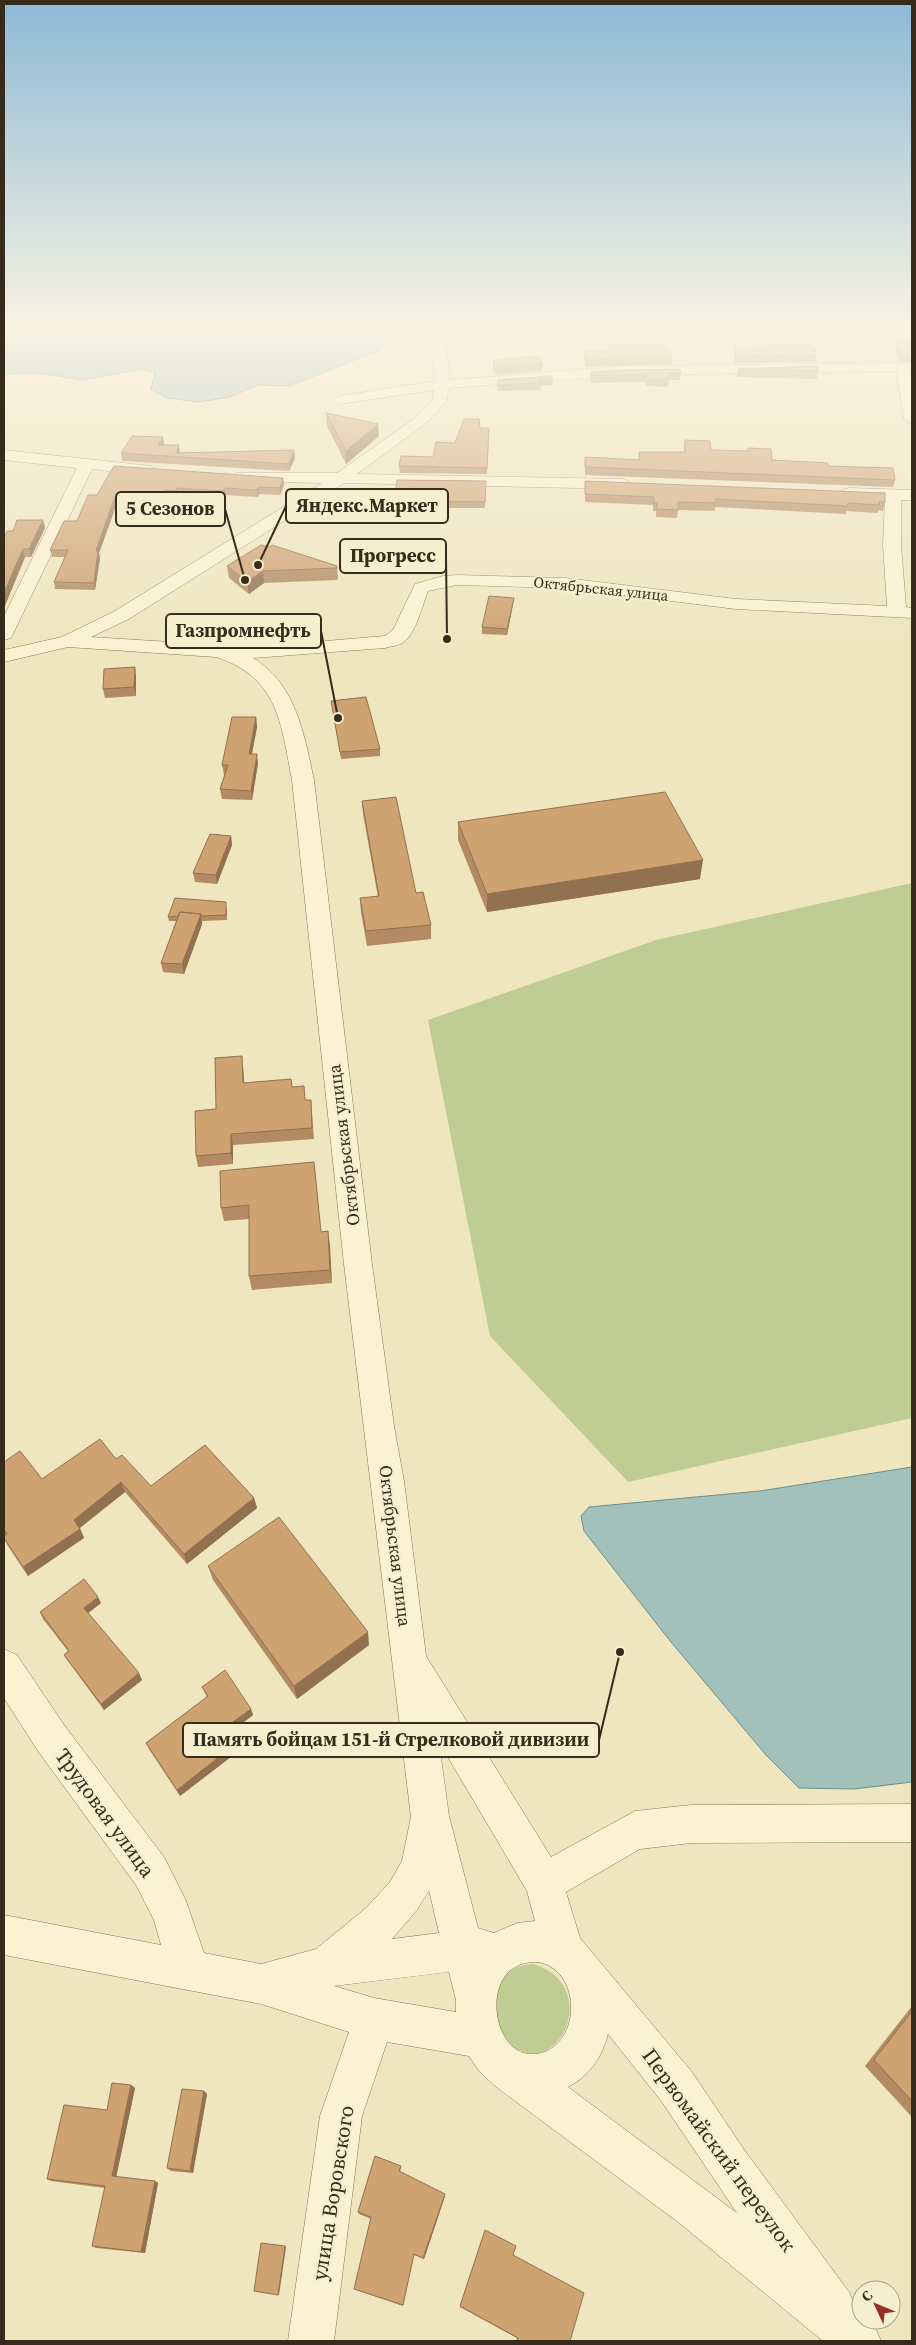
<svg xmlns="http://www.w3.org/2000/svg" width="916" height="2345" viewBox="0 0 916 2345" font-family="'Source Serif 4',serif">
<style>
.green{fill:#c0cd92}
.water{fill:#a2c1bb;stroke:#698e89}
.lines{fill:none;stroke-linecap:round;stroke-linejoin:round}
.minor-casing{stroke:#887656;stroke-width:1}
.minor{fill:#faf2d1;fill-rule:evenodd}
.wall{fill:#b28b62}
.shaded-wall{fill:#917150}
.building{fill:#cfa272;stroke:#917150}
.labels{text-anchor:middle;stroke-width:4.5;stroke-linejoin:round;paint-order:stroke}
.far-street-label{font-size:15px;fill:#372b1b;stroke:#f6efce}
.street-label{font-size:18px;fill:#372b1b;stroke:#f6efce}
.near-street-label{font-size:21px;fill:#372b1b;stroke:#f6efce}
.leader{fill:none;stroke:#372b1b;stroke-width:2}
.callout-dot{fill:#372b1b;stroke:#f6efce;stroke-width:2}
.callout{fill:#f6efce;stroke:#372b1b;stroke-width:2}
.callout-label{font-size:19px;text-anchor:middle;font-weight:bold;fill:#372b1b}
</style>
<rect width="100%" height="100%" fill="#efe5be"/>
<path class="green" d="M912 883V1418L628 1482 490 1336 428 1020 656 940Z
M533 1964C598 1982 566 2072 518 2050 512 2047 503 2042 501 2036 496 2023 495 2007 493 1994 506 1975 508 1966 533 1964Z"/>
<path class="water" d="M4 324H392L393 337 380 350 289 386 258 385 230 397 199 402 167 398 151 389 155 372 142 369 82 380 39 373 4 374Z
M465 324H591L485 329 473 327Z
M912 1467V1782L854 1789 799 1788 766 1755 671 1642 584 1531 581 1516 589 1507 760 1491Z"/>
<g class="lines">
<g class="minor-casing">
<path id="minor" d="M429 324H443L450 380 625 366 912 363V371H910L912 382V424L904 419 896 371 625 375 449 388 446 402 425 424 357 474 624 479 632 484 624 489 344 483 129 619 91 637 218 645 231 649 385 636 393 630 415 584 443 576 457 575 566 578 736 599 887 606 883 545 885 499 843 496 841 493 843 490 849 488 912 490V500H901V545L906 607 912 608V618L736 609 566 588 457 585 428 591C422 606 417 631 404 642 399 646 391 646 385 648L253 658C296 684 304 734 314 780L372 1264 394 1426 404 1481 426 1656 551 1857 635 1811 691 1805 912 1804V1842L691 1843 640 1849 566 1892 580 1938 692 2072 745 2151 849 2292 856 2309 861 2313V2320H869L874 2325 881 2341H823L678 2222 495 2086 479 2071 469 2056 387 2042 362 2116 334 2341H288L320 2116 349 2032 261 2004 4 1955V1915L161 1945 154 1920 136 1885 38 1751 4 1698V1649L17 1655 64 1725 164 1857 186 1901 204 1953 261 1964 316 1949 366 1908 390 1882 402 1861 411 1817 344 1264 292 780C281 723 278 677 216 657L68 647 4 662V650L62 637 115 611 322 483 242 481 234 476 236 473H337L415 418 432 401 434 390 340 404 333 400 340 396 435 381ZM439 1742 527 1891 535 1921 517 1923 494 1933 478 1928 449 1816ZM429 1890 439 1933 392 1939 417 1910ZM538 1962C586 1970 581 2057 529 2054 489 2051 479 1959 538 1962ZM449 1972 456 2000V2012L374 1998 334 1986ZM608 2034 662 2102 737 2213 568 2087C589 2076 602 2058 608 2034Z
M4 450 151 466 159 471 151 476 92 469 13 634 11 638 4 640V616L77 468 4 460Z"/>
</g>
<use href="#minor" class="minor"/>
</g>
<path class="wall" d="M896 342H912V362L899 361 895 348Z
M609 344 672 357V364L586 367 584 358V351L608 350Z
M734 346 816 355 815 362 735 363 734 352Z
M493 360 543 363 542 371 494 375 493 368Z
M818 366V371L817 379 737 377 738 369Z
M591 372 681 373 680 380H669L668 387 646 386 645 382 591 383 590 379Z
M553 379 552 385 541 386 540 390 498 391 497 386V380Z
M326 413 379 436 346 464 327 426Z
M480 428H489L487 474 400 473 399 466 433 457Z
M163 437 164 445 180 453 294 450 295 458 289 471 122 461 121 453Z
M685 440 711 450 748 451V448L772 460 828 466 895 480 893 487 585 475V457L638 460 639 452H684Z
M283 478 284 485 280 495 259 494 258 497 226 495 224 498 178 495 177 498 166 497 160 508 116 506 99 553 100 558 95 590 55 589 54 582 65 557H52L50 550 77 521 97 495Z
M486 481 485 508H425V501H395V494Z
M585 481 885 502 883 511 878 510V513L846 511V514L715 507V511L678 510 677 518 656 517V511H653V505L585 502Z
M43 520 45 528 31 557H25L4 608V538L13 531Z
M444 545V552L439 574H407V566Z
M227 566H337L338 578 337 580 264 583 249 594 229 578Z
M513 604 507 635 482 634V627Z
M136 676V696L105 698 103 689Z
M331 701 380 749V756L341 759Z
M256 717 257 727 252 754 258 763 252 800 222 799 220 789 225 775H224L222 765Z
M362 801 416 893 431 925V939L367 946 361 912 360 898 378 897 363 814Z
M458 822 700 879 487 912 458 840Z
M231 836 232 845 217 884 195 882 193 873Z
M227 907V920L202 921V924L184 974 163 972 161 963 176 921H169L168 917Z
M243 1067 244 1083 293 1087 305 1100H311L314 1139 233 1145V1164L198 1167 196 1156 216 1109Z
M220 1171 321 1232 328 1231 332 1283 252 1290 249 1276V1219L224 1221 221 1208Z
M116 1459 151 1486 254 1498 257 1508 187 1564 125 1492 80 1528 84 1538 28 1576 8 1546 4 1538 6 1535 4 1532V1462L42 1479Z
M208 1566 369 1645 297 1699 213 1580Z
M101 1603 88 1613 142 1680 104 1710 68 1661 64 1655 68 1651 43 1619 40 1612Z
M202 1687 251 1709 253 1715 226 1735 233 1746 236 1753 180 1796 149 1749 146 1743 207 1697Z
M912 2006V2117L865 2066Z
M131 2085 135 2088 116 2177 155 2181 158 2183 145 2253 96 2248 92 2246 105 2188 51 2181 47 2179 107 2110Z
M204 2091 207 2094 193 2173 171 2171 167 2168Z
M401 2166V2168L400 2172 445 2196 424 2259 414 2255 403 2306 354 2289 371 2219 359 2214 358 2212Z
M485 2230 513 2255 570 2341H516L517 2338 460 2307Z"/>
<path class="shaded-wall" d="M378 424 379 436 346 464V451Z
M163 437 164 445H158Z
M179 445 180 453 179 457 176 453Z
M294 450 295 458 289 471V464Z
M283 478 284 485 280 495V488Z
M258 487 259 494 258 497 257 490Z
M177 488 178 495 177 498 176 491Z
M225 488 226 495 224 498 223 491Z
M165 490 166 497 160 508 159 501Z
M114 499 116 506 99 553 100 558 95 590 94 583 96 551Z
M43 520 45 528 31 557 29 549Z
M444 545V552L439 574V567Z
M23 549 25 557 4 608V593Z
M263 571 264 583 249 594 247 582Z
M514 598 513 604 507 635V629Z
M135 667 136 676V696L134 687Z
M256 717 257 727 250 763 249 754Z
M257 754 258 763 252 800 251 791Z
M231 836 232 845 217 884 216 875Z
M703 860 700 879 487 912V894Z
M201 914 202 924 184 974 182 964Z
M242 1056 243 1067 245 1094 243 1083Z
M231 1134 233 1145V1164L231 1153Z
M328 1231 330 1245 332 1283 330 1270Z
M121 1482 125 1492 78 1529 74 1520Z
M254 1498 257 1508 187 1564 184 1554Z
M80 1529 84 1538 28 1576 23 1567Z
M98 1597 101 1603 87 1614 84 1608Z
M368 1632 369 1645 297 1699 294 1686Z
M139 1673 142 1680 104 1710 101 1704Z
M251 1709 253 1715 225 1737 222 1730Z
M233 1746 236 1753 180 1796 177 1790Z
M131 2085 135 2088 116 2178 112 2176Z
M204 2091 207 2094 193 2173 190 2171Z
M155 2181 158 2183 145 2253 141 2252Z
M445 2194V2196L424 2259 423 2258Z
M285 2246 286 2247 279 2295H278Z"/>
<path class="building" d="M896 342H912V355H900Z
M609 344 666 345 672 357 587 360 584 351 610 350Z
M810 345 815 347 816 355 736 356 734 346Z
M539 356 543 363 494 366 493 360Z
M818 366V371L781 369H738Z
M679 369 681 373H668L669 379H646V375H591V372L626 370Z
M551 376 553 379H539L541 383 498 385 497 380Z
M326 413 378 424 346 451Z
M464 419H479L480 428H489L487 468 399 466 401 456 433 457 436 442 455 443Z
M132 436 163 437 158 445H179L176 453 294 450 289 464 121 453Z
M685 440 710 441 711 450 748 451V448L771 449 772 460 828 463V466L893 468 895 480 585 467V457L640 460 639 452H685Z
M114 466 283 478 280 488 258 487 257 490 225 488 223 491 177 488 176 491 165 490 159 501 114 499 96 551H98L94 583 54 582 68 550H50L64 521H77L88 495H97Z
M397 480 486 481 485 502 425 501 426 495 395 494Z
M585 481 885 493V502H879V505L848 503 847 506 716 499V503L679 502 678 510 657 509V503H654V497L585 494Z
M17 520H43L29 549H23L4 593V538L7 531H13Z
M261 545 269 547 272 545 337 566V568L263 571 247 582 227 566Z
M489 596 514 598 507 629 482 627Z
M135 667 134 687 103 689 104 669Z
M366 697 380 749 340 752 331 701Z
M232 717H256L249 754H257L251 791 220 789 228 765H222Z
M665 792 703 860 487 894 458 822Z
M396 797 416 893 423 892 431 925 366 931 360 898 379 896 362 801Z
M210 834 231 836 216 875 193 873Z
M175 898 226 902V915L201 916V914L180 912 178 916 168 917Z
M180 912 201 914 182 964 161 963Z
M242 1056 243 1083 291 1079 292 1087 304 1086 305 1100H311L312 1128 231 1134V1153L196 1156 195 1111 216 1109 215 1058Z
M314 1162 321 1232 328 1231 330 1270 249 1276V1205L221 1208 220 1171Z
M100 1439 116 1459 122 1455 151 1486 205 1445 254 1498 184 1554 121 1482 74 1520 80 1529 23 1567 4 1538V1536L7 1534 4 1529V1462L20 1451 42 1479Z
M279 1517 368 1632 294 1686 208 1566Z
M84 1579 98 1597 84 1608 139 1673 101 1704 64 1655 69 1651 40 1612Z
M225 1670 251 1709 222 1730 233 1746 177 1790 146 1743 208 1696 202 1687Z
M912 2011V2101L874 2060Z
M112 2083 131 2085 112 2176 155 2181 141 2252 92 2246 105 2186 47 2179 64 2105 107 2110Z
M182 2089 204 2091 190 2171 167 2168Z
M375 2156 401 2166 399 2171 445 2194 423 2258 414 2254 403 2305 354 2289 371 2217 358 2212Z
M485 2230 516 2246 513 2255 584 2293 570 2341H517L518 2338 460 2306Z
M261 2243 285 2246 278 2295 254 2291Z"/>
<linearGradient id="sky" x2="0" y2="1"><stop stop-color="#8cb9d6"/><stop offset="0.5" stop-color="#f8f3e2"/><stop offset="1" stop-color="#f8f3e2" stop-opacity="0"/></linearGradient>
<rect width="916" height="652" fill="url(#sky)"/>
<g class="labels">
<g class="far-street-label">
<text transform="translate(601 589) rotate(6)" y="5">Октябрьская улица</text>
</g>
<g class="street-label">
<text transform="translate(344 1145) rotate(-97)" y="6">Октябрьская улица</text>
<text transform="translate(395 1546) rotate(83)" y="6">Октябрьская улица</text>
</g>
<g class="near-street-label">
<text transform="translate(105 1813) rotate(54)" y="7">Трудовая улица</text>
<text transform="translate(719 2150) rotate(54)" y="7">Первомайский переулок</text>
<text transform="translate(333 2193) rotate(-81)" y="7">улица Воровского</text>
</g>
</g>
<path class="leader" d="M258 565L286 506M245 580L225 509M447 639L446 556M338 718L321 631M620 1652L599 1740"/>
<g class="callout-dot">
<circle cx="258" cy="565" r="5"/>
<circle cx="245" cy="580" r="5"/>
<circle cx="447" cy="639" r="5"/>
<circle cx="338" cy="718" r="5"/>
<circle cx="620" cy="1652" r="5"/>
</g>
<g class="callout">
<rect x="286" y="489" width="162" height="34" rx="5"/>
<rect x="116" y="492" width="109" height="34" rx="5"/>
<rect x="340" y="539" width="106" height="34" rx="5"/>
<rect x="166" y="614" width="155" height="34" rx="5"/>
<rect x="183" y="1723" width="416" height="34" rx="5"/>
</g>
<g class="callout-label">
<text x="367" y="512">Яндекс.Маркет</text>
<text x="170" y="515">5 Сезонов</text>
<text x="393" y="562">Прогресс</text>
<text x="243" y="637">Газпромнефть</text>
<text x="391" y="1746">Память бойцам 151-й Стрелковой дивизии</text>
</g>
<rect width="916" height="2345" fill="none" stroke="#372b1b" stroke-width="10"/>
<g transform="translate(876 2305) rotate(314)"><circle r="24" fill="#f6efce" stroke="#aaa186"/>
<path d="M0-4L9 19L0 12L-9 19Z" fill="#992f24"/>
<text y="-8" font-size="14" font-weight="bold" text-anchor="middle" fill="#372b1b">С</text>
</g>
</svg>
